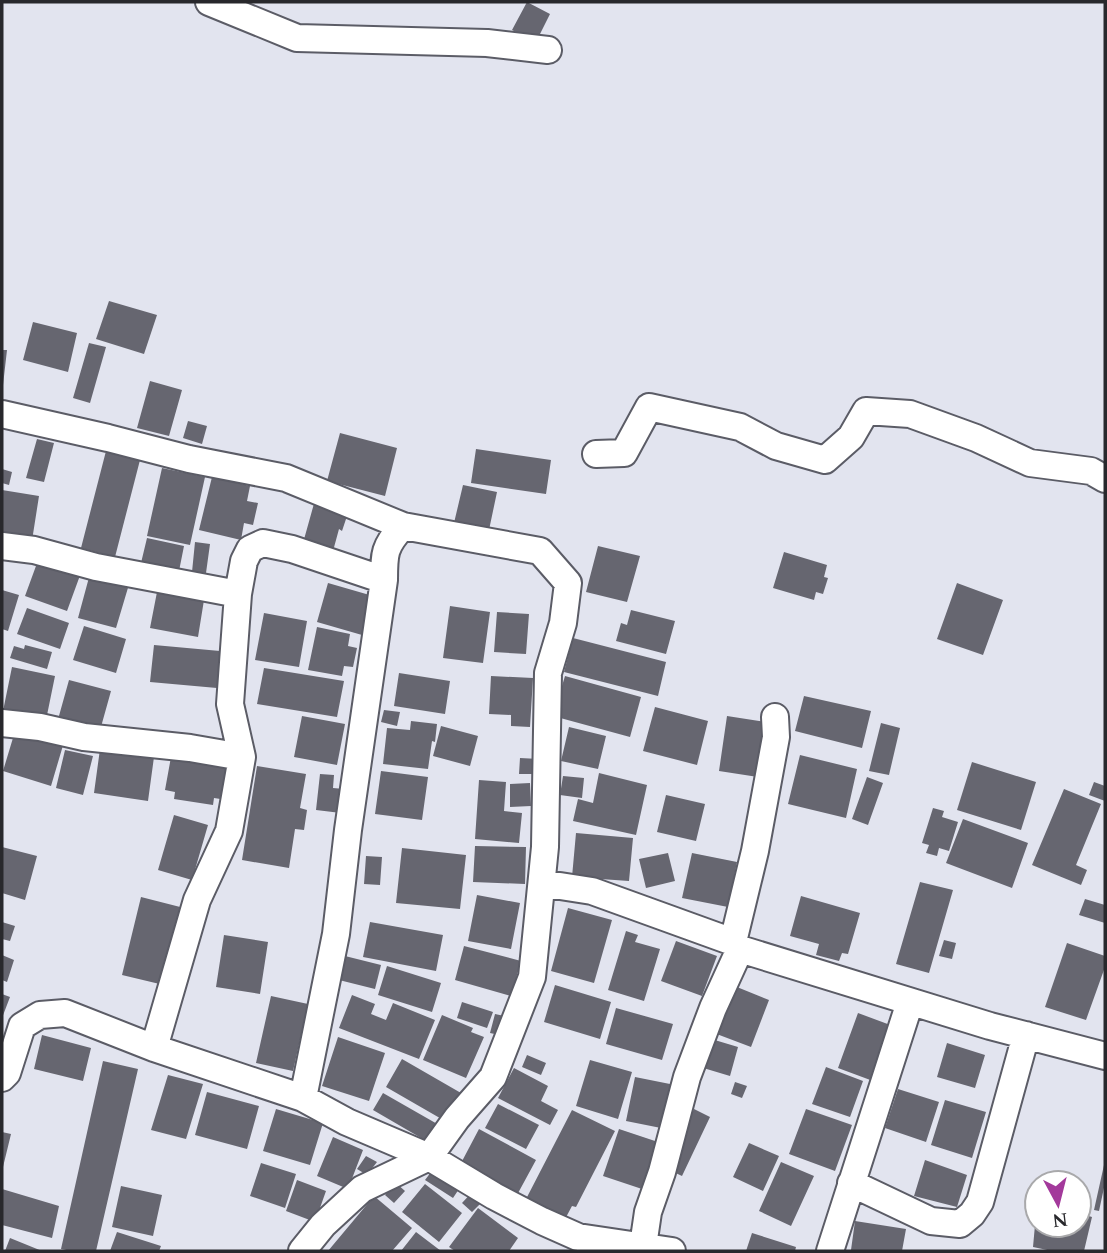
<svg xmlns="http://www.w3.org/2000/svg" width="1107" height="1253" viewBox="0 0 1107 1253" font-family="Spectral,serif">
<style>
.building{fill:#666670}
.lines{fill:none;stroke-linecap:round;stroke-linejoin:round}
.minor-casing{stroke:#5b5c66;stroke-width:30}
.minor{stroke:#fff;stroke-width:26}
</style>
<rect width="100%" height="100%" fill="#e2e4ef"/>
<path class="building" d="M527 2 550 14 536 42 512 30Z
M109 301 157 315 144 354 96 339Z
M33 322 77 333 68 372 23 360Z
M89 343 106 347 90 403 73 398Z
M2 350H7L3 385H2Z
M150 381 182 390 169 436 137 428Z
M188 421 207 426 202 444 183 438Z
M340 433 397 448 385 496 327 481Z
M37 439 54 443 44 482 26 478Z
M476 449 551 460 546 494 471 483Z
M106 451 140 460 115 557 81 548Z
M162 468 205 477 190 545 147 536Z
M2 469 12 472 9 485 2 483Z
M212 477 250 486 247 501 258 503 253 525 244 523 241 540 199 530Z
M463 485 497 492 489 530 454 523Z
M2 490 39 496 31 547 2 542Z
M315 500 349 510 342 531 339 529 333 551 303 543Z
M147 538 184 546 179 571 141 563Z
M195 542 210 544 206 573 192 572Z
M598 546 640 556 627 602 586 592Z
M784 552 827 565 824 577 828 578 823 594 816 592 814 600 773 588Z
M40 555 82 570 67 611 25 596Z
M91 570 130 581 116 628 78 618Z
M328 583 373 596 362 635 317 622Z
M957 583 1003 600 983 655 937 639Z
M2 590 19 595 8 631 2 629Z
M157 592 204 600 198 637 150 628Z
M450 606 490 612 483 663 443 658Z
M27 608 69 623 60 649 17 634Z
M631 610 675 621 666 654 616 641 621 623 627 625Z
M497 612 529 614 526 654 494 652Z
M264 613 307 621 299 667 255 660Z
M84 626 126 639 116 673 73 660Z
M317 627 350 634 348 646 357 648 353 667 344 666 342 676 308 670Z
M573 638 666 662 658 696 564 672Z
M25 645 52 652 47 669 10 658 14 646 24 649Z
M154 645 220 651 217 688 150 682Z
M12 667 55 676 46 720 3 711Z
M264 668 344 681 337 717 257 704Z
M399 673 450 681 445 714 394 706Z
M491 676 533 678 530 727 511 726V715L489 714Z
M565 676 641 697 630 737 553 716Z
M69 680 111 691 99 734 57 723Z
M804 696 871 711 862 748 795 731Z
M655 707 708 721 697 765 643 751Z
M384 710 400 712 397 726 381 722Z
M302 716 345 724 337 765 294 757Z
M727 716 766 722 758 777 719 771Z
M411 721 437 724 435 742 432 741 428 769 383 764 387 728 410 730Z
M881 723 900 728 889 775 869 771Z
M441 726 478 736 470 766 433 756Z
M569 727 606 736 598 769 561 761Z
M16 728 64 742 51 786 3 771Z
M100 749 154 757 148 801 94 793Z
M65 750 93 756 83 795 56 788Z
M800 755 857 769 846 818 788 804Z
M171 757 232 767 227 800 214 798 213 805 174 799 175 792 165 790Z
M520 758 539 759 538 774H519Z
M972 762 1036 782 1021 830 957 810Z
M257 766 306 774 300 808 307 810 304 830 295 829 289 868 242 860Z
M381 771 428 777 422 820 375 814Z
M599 773 647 785 636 835 573 821 578 799 593 803Z
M320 774 334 775 333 788 344 789 341 813 316 810Z
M563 776 584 778 582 798 560 795Z
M867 777 883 783 868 825 852 819Z
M479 780 506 782 504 811 522 813 519 843 475 839Z
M1094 782 1105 786V801L1089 795Z
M530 783 531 806 510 807V784Z
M1064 789 1101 804 1076 865 1087 870 1081 885 1032 865Z
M666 795 705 804 696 841 657 832Z
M933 808 944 811 942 817 958 822 949 851 939 848 937 856 926 853 929 845 922 843Z
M174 815 208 825 192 880 158 870Z
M963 819 1028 843 1012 888 946 863Z
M576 833 633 838 629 881 572 877Z
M475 846 526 847 525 884 473 882Z
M2 847 37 856 25 900 2 893Z
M402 848 466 855 460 909 396 903Z
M668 853 675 881 646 888 639 859Z
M692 853 737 862 728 907 682 898Z
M366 856 382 857 380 885 364 884Z
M920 882 953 890 929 973 896 964Z
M477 895 520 903 511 949 468 941Z
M801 896 860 913 848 954 842 953 839 961 816 955 819 944 790 936Z
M141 897 188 909 168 986 122 975Z
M1085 899 1105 905V923L1079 915Z
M568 908 612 920 594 983 551 971Z
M2 922 15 926 10 941 2 939Z
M370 922 443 935 436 971 363 957Z
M626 931 638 935 635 942 660 949 644 1001 608 990Z
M224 935 268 942 260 994 216 987Z
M944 940 956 943 952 959 939 956Z
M676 941 717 956 702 996 661 981Z
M1067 943 1105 956V967L1086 1020 1045 1007Z
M464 946 521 961 511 996 455 980Z
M2 955 14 960 7 982 2 980Z
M345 956 381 965 375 989 339 980Z
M387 966 441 983 432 1012 378 995Z
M555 985 611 1002 600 1039 544 1022Z
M732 985 769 1000 751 1047 714 1033Z
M2 994 10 997 2 1018Z
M352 995 375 1004 371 1014 386 1020 393 1003 435 1020 419 1059 339 1028Z
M271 996 308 1004 293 1071 256 1063Z
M462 1002 493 1012 487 1028 457 1018Z
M616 1008 673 1024 662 1060 606 1044Z
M858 1013 893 1026 873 1081 838 1068Z
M495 1014 509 1017 504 1036 490 1033Z
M442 1015 473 1028 471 1032 484 1037 466 1078 423 1060Z
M42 1035 91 1048 83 1081 34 1069Z
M338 1037 385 1053 369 1101 322 1086Z
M708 1038 738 1047 730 1076 700 1067Z
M947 1043 985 1055 975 1088 937 1077Z
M527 1055 546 1063 541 1075 522 1067Z
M402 1059 461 1093 445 1121 386 1087Z
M590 1060 632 1072 618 1119 576 1106Z
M103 1061 138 1069 96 1251H72L61 1249Z
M826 1067 863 1081 850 1117 812 1104Z
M514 1068 548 1086 541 1101 558 1110 550 1125 498 1098Z
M168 1075 203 1084 186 1139 151 1130Z
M635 1077 675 1085 666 1129 626 1121Z
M735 1082 747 1086 742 1098 731 1094Z
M898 1089 939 1102 926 1142 885 1128Z
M207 1092 259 1106 247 1149 195 1135Z
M383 1093 439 1125 428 1142 373 1110Z
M945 1100 986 1112 972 1158 931 1145Z
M498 1104 539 1125 526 1149 485 1128Z
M276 1109 323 1123 310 1165 263 1151Z
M694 1109 710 1117 682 1176 665 1168 684 1112 691 1115Z
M806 1109 852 1125 835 1171 789 1154Z
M572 1110 615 1131 576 1207 572 1206 564 1221 525 1201Z
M479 1129 536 1160 517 1195 460 1165Z
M619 1129 664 1144 648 1191 603 1176Z
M2 1132 11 1134 3 1167H2Z
M333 1137 363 1150 348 1189 317 1176Z
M749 1143 779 1156 763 1191 733 1177Z
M366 1156 377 1162 367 1175 357 1169Z
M925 1160 967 1175 957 1207 914 1196Z
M781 1162 814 1176 791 1226 759 1211Z
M261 1163 296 1174 285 1208 250 1196Z
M1104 1165 1105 1183 1099 1211 1094 1210Z
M434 1168 461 1186 453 1198 425 1180Z
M297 1180 326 1191 315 1222 286 1211Z
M396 1183 405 1191 394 1203 385 1195Z
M425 1184 462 1213 439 1242 402 1212Z
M121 1186 162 1195 153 1236 112 1227Z
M2 1189 59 1206 52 1238 2 1225Z
M475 1189 486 1198 472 1212 462 1203Z
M374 1196 412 1228 392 1251H328Z
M478 1208 518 1238 509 1251H455L449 1247Z
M1079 1213 1092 1217 1084 1251H1052L1033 1247 1035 1225H1049L1069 1230 1071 1225H1079Z
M855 1221 906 1229 902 1251 851 1250Z
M117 1232 161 1246 159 1251H110Z
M416 1232 441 1251H401Z
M752 1233 796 1247 795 1251H746Z
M10 1238 42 1251H5Z"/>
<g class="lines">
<g class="minor-casing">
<path id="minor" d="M209 2 297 38 487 43 548 50
M2 414 108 438 189 459 286 478 403 526 540 551 568 583 563 623 548 673 545 847 532 977 493 1077 457 1118 429 1157 362 1189 323 1225 302 1251
M596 454 624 453 649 407 740 427 776 446 825 460 851 437 866 411 910 414 976 438 1030 463 1091 471 1105 479
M2 546 34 550 96 567 238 594
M2 723 40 727 84 737 190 748 242 757
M543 886H560L592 891 733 942 740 949 990 1026 1105 1056
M733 942 755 851 776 737 775 717
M154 1048 197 900 229 831 242 757 230 704 238 594 244 561 250 549 263 543 292 549 384 580
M2 1078 7 1073 22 1026 40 1015 65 1013 154 1048 303 1098 347 1122 429 1157 494 1196 542 1221 578 1237 672 1251
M303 1098 336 934 348 830 384 580C384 554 384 546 403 526
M851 1183 931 1221 960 1224 972 1214 980 1202 1026 1035
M643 1246 648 1212 662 1172 687 1077 713 1008 740 949
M830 1251 910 1002"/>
</g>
<use href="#minor" class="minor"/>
</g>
<rect width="1107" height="1253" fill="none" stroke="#28282c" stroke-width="7"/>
<g transform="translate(1058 1204) rotate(173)"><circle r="33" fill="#ffffff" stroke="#a9a9ab" stroke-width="2"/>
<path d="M0-5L12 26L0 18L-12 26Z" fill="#a3399b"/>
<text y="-10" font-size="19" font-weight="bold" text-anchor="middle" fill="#28282c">N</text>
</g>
</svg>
